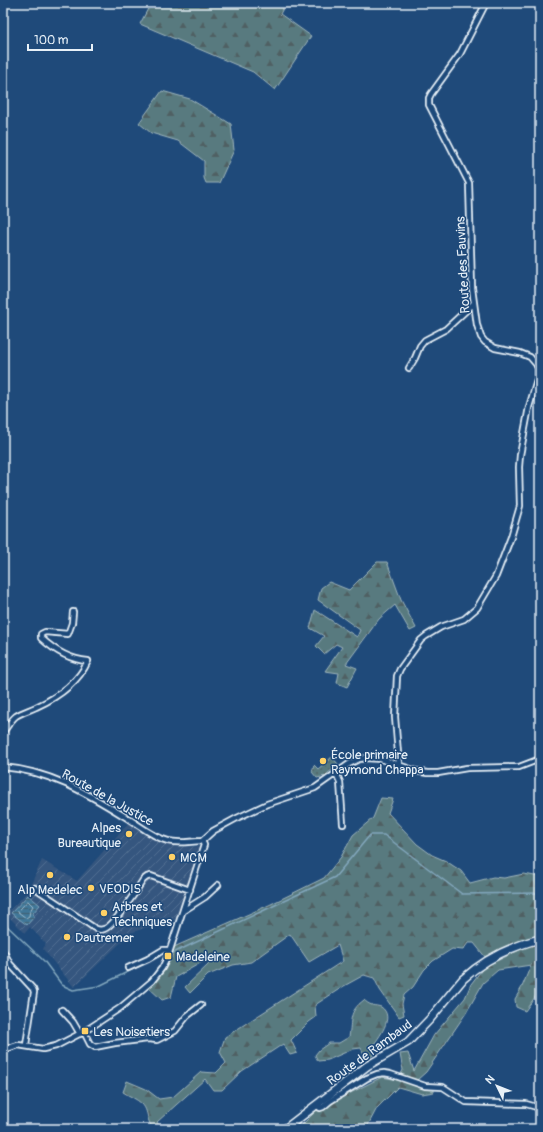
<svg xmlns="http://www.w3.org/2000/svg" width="543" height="1132" viewBox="0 0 543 1132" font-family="Pangolin,sans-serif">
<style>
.industrial{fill:url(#industrial-furrows)}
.forest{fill:url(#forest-firs);stroke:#a0b6bc}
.park{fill:url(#park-dots);stroke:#a0b6bc}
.water{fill:url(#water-rules);stroke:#83a8be}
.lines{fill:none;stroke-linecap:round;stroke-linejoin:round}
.shore{stroke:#a4c0d2;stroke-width:1}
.stream{stroke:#83a8be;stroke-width:1.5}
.street-casing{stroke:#e8f1f8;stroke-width:8}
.secondary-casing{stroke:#e8f1f8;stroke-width:10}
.street{stroke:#1f4a7a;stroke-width:4.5}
.secondary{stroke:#1f4a7a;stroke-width:7}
.poi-dot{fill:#ffd166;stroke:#1f4a7a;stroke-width:1.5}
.labels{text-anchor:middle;stroke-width:3;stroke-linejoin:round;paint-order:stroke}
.street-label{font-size:13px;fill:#e8f1f8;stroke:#1f4a7a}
.poi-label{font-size:13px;fill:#e8f1f8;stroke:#1f4a7a;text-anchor:start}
</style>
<defs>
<pattern id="industrial-furrows" width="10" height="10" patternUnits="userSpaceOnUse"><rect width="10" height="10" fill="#36577f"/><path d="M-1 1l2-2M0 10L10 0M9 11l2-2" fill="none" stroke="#537092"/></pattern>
<pattern id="forest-firs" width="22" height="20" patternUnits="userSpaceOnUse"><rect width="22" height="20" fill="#597a7f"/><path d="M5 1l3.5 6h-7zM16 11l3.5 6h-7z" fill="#506164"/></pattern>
<pattern id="park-dots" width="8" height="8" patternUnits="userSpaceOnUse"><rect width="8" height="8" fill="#597a7f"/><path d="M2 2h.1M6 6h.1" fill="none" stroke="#506164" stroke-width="1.8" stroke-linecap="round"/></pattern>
<pattern id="water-rules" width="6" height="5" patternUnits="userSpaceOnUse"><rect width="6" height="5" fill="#3f7798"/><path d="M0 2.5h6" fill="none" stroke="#426071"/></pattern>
</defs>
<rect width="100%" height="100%" fill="#1f4a7a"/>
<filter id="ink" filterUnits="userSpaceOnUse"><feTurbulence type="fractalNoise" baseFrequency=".025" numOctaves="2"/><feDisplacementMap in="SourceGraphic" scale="8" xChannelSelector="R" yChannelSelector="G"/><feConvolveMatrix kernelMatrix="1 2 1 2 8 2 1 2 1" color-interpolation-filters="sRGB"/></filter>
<g filter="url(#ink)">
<path class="industrial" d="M132 819 164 843 178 846 205 847 184 914 174 920 144 928 131 933 74 987 43 949 46 944 30 927 25 933 6 914 27 893 42 860 77 881Z"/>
<path class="forest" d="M151 3H286L280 14 311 36 275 90 253 72 140 24Z
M162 91 190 99 231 124 234 150 219 183H206L204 178V161L178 141 151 133 139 123Z
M377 562H387L401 600 416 628 410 631 395 605 379 619 346 664 357 668 347 687 337 683 339 673 325 671 342 647 336 644 324 654 316 646 324 636 310 628 315 610 357 637 360 630 318 600 321 588 329 582 349 590Z
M381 798 393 799 388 813 417 844 432 855 446 861 461 871 470 883 493 877 504 878 524 874 540 877V936L486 958 474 943H468L463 950 452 949 433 961 424 970 413 987 404 995 402 1004 404 1015 399 1017 380 990 374 978 364 975 344 986 315 1005 316 1017 309 1022 291 1040 297 1053 290 1055 283 1044 242 1071 222 1090H213L205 1079 157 1122 161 1129C144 1129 151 1113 142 1104 137 1099 129 1096 123 1092L127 1081 146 1089 159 1099 173 1097 201 1072 216 1073 226 1063 220 1052 225 1037 343 961 338 945 309 962 290 934 251 962 233 965 208 975 190 993 185 987 208 965 211 957 176 977 171 997 162 1000 148 987C163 975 168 964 174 947L269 905 324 878 341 857 353 835 373 818Z
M540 943V990L525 1011 516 1007 515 999 522 987 531 965 498 970 483 983 466 1013 426 1072 417 1080 434 1089V1092L422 1094 398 1087 377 1108 366 1129H298L317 1110 382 1077 398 1080 403 1070 400 1054 408 1053 414 1071 434 1035 465 998 471 984 484 967 526 947Z
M364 1000C366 1002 369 1004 372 1005 375 1006 379 1006 381 1007 396 1017 378 1038 372 1047L373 1055 367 1060 361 1048 353 1049 328 1060 318 1061 315 1055 319 1050 329 1043H339L349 1037C352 1020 348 1012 364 1000Z"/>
<path class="park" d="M332 757 338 764 325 776 317 778 312 772 314 765 318 769Z"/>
<path class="water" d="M28 895 40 905 33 913 34 917 27 925 11 913Z"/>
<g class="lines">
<path class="shore" d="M28 901 33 906 30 911 29 916 26 918 18 912Z"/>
<path class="stream" d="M3 922 44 961 62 985 73 990 99 986 160 956
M173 953 335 877 370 835H384L462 894 540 893"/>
<g class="street-casing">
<path id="street" d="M409 368 415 358 420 346 425 340 446 329 473 304
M3 732C7 727 11 720 16 716 22 712 30 710 36 707 58 697 78 683 88 661 70 660 54 650 41 638V634L45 632 68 634 72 623 73 612
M399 765 395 717 397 676 400 669 421 640 426 636 441 627 464 619 477 608 496 576 511 537 520 506 519 467 520 455 529 407 538 377V368L536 364 530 357 520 353 495 348 485 342 481 337 477 325 472 288 469 183 429 105V98L431 94 460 54 486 3
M3 767C49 771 85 792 124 816 138 824 152 837 168 841 180 844 191 841 202 841
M336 773 340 782 343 824
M202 841 213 831 237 818 267 804 315 788 349 764 359 759 366 758 381 759 416 771 427 773H438L467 768 519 767 540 759
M35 888 90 925C94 928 98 931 104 929 113 927 137 890 143 880L147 877 151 876 190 890
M183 911 205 897 218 885
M3 950 10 964 33 989 34 992 26 1045
M128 968 148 959 163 950H170
M62 1010 73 1022 80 1034
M84 1032 90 1044 95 1047 115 1043 148 1039 157 1040 175 1031 187 1016 201 1005
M3 1050 18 1045 43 1049 56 1046 85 1031 120 1008 152 981 162 968 168 956 203 848 204 845 202 841
M316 1105 320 1108 323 1107 330 1101 367 1078 377 1074 384 1073 390 1074 425 1086 443 1087 466 1102 526 1104 540 1108"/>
</g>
<g class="secondary-casing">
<path id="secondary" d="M285 1129 367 1066 408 1042 430 1019 463 979C484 960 512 946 540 939"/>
</g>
<use href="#street" class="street"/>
<use href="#secondary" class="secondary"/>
</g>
</g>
<g class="poi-dot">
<circle cx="323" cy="761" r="4"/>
<circle cx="129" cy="834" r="4"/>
<circle cx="172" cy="857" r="4"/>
<circle cx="50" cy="875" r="4"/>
<circle cx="91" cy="888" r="4"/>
<circle cx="104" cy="913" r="4"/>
<circle cx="67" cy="937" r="4"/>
<rect x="164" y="952" width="8" height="8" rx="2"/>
<rect x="81" y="1027" width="8" height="8" rx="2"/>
</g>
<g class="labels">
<g class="street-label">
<text transform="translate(462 265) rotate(-93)" y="5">Route des Fauvins</text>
<text transform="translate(108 797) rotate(29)" y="5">Route de la Justice</text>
<text transform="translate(369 1052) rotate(-36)" y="5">Route de Rambaud</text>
</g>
<g class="poi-label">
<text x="331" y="759">École primaire<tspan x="331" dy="15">Raymond Chappa</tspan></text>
<text x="121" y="832" text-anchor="end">Alpes<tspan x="121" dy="15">Bureautique</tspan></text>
<text x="180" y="862">MCM</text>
<text x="99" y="893">VEODIS</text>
<text x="50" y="894" text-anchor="middle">Alp Medelec</text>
<text x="112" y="911">Arbres et<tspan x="112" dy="15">Techniques</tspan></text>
<text x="75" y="942">Dautremer</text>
<text x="176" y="961">Madeleine</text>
<text x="93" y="1036">Les Noisetiers</text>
</g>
</g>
<rect width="543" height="1132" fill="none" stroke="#1f4a7a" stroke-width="16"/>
<rect x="8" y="8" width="527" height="1116" fill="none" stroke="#e8f1f8" stroke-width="1.5" filter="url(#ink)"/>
<g transform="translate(497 1086) rotate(313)" stroke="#1f4a7a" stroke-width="3" paint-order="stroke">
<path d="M0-3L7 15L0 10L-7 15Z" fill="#e8f1f8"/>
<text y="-6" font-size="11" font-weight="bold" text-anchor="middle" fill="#e8f1f8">N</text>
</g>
<path d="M28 44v6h64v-6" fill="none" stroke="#e8f1f8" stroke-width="2"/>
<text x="34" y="44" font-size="12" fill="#e8f1f8" stroke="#1f4a7a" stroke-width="3" paint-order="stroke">100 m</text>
</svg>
